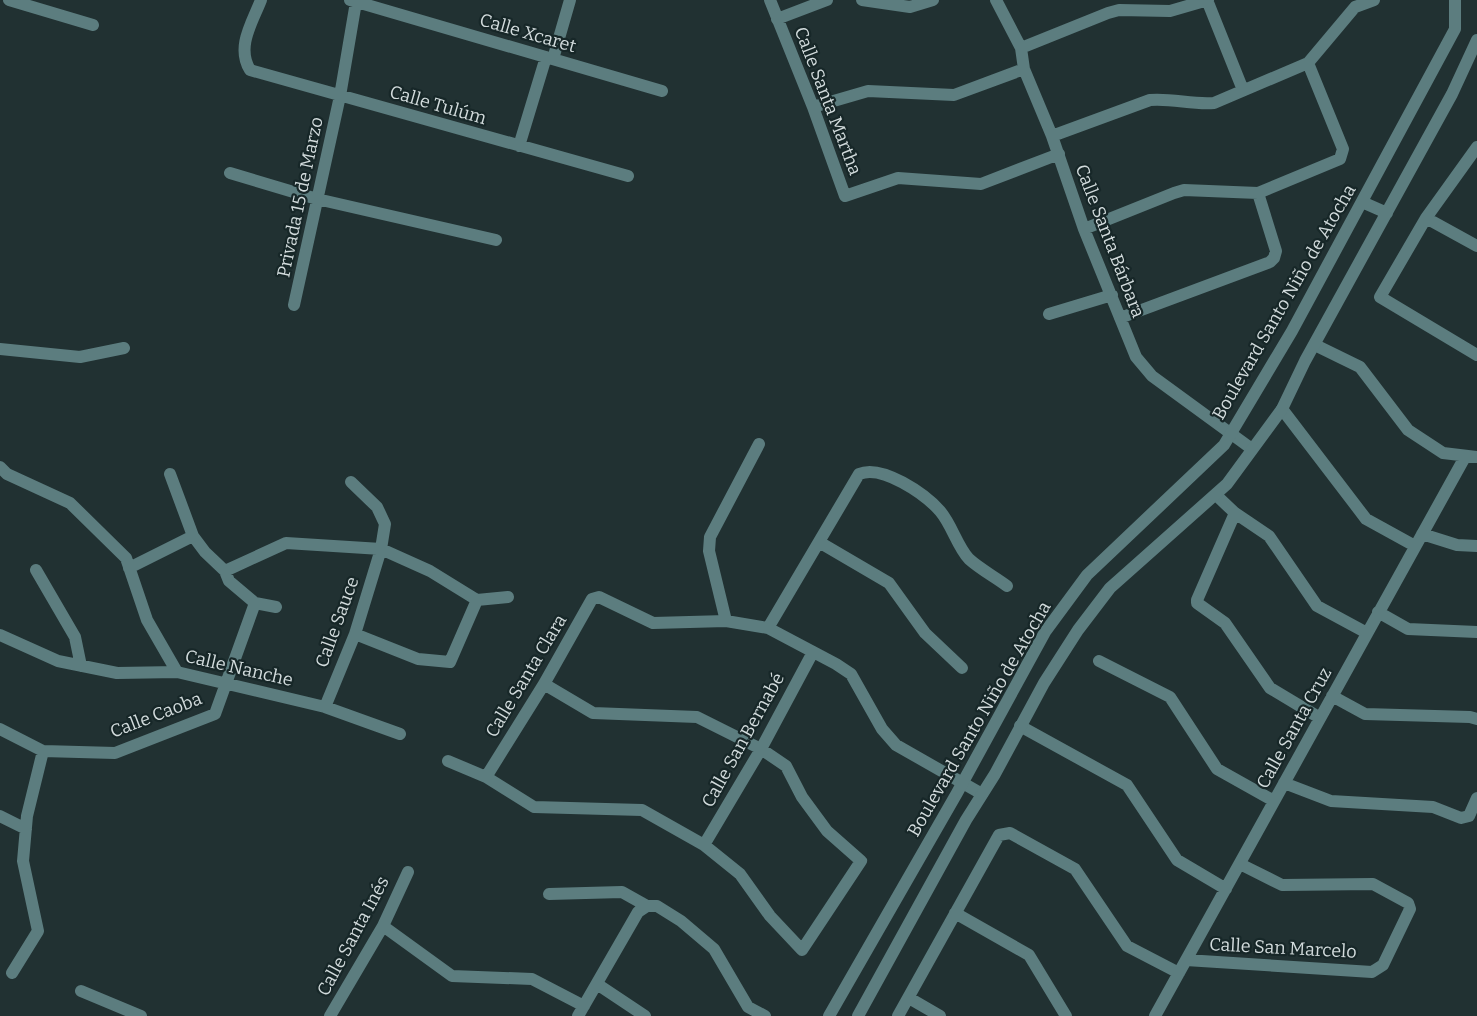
<svg xmlns="http://www.w3.org/2000/svg" width="1477" height="1016" viewBox="0 0 1477 1016" font-family="Bitter,serif">
<style>
.lines{fill:none;stroke-linecap:round;stroke-linejoin:round}
.minor{stroke:#5c7d7f;stroke-width:12}
.tertiary{stroke:#5c7d7f;stroke-width:12}
.labels{text-anchor:middle;stroke-width:4.5;stroke-linejoin:round;paint-order:stroke}
.street-label{font-size:18px;fill:#d2dbdc;stroke:#172728}
</style>
<rect width="100%" height="100%" fill="#213132"/>
<g class="lines">
<path class="minor" d="M9 0 93 25
M261 0C252 23 236 47 250 70L628 176
M350 0 662 91
M770 0 813 107 845 196 898 178 981 184 1059 154
M862 0 910 7 933 0
M996 0 1021 48 1024 69 1052 136 1084 229 1136 357 1152 376 1252 449
M1207 0 1243 90
M777 19 827 0
M1021 48 1108 13 1119 10 1170 11 1208 0
M553 59 570 0
M813 107 868 91 954 95 1024 69
M1052 136 1150 100C1172 98 1193 105 1214 103L1308 63 1355 7 1374 0
M519 146 546 57
M1477 147 1426 218 1380 297 1477 355
M230 173 317 199 496 240
M1426 218 1477 246
M1084 229 1174 193 1184 190 1258 193 1340 159 1343 149 1308 63
M294 305 340 96 356 2
M1049 314 1112 295
M1120 318 1270 262 1274 258 1276 251 1258 193
M1315 345 1360 367 1408 430 1443 453 1477 457
M0 349 80 357 124 348
M1282 409 1366 519 1415 546
M0 467 7 474 70 503 126 558 147 620 177 672
M170 474 193 536 205 552 225 571 229 581 255 603 276 607
M1216 495 1235 513 1269 536 1317 606 1367 633
M1235 513 1197 600V603L1225 623 1270 688 1320 718
M1422 534 1457 545 1477 546
M819 542 889 583 925 633 962 668
M129 568 193 536
M36 570 75 637 81 666
M225 571 286 543 381 549 430 571 477 600
M477 600 508 597
M1378 612 1408 629 1477 632
M726 621 709 551 710 537 759 444
M768 628 859 474C882 464 925 494 940 511 952 525 957 546 969 559 980 569 995 577 1007 586
M355 634 418 659 450 662 477 600
M0 635 58 661 117 673 177 672 325 707 400 734
M1099 661 1170 697 1217 769 1274 801
M1332 696 1365 714 1470 717 1477 719
M325 707 355 634 381 549 385 524 377 507 351 482
M1020 726 1127 785 1177 860 1226 889
M0 729 43 751 115 753 215 714 255 603
M448 761 486 777 534 807 642 810 704 845 740 874 770 916 802 950 861 861 827 831 802 797 786 766 761 749 697 717 593 713 544 684
M486 777 544 684 592 599 599 597 653 623 726 621 768 628 836 664 851 674 882 729 896 745 982 794
M1284 783 1331 801 1433 807 1461 818 1469 816 1477 798
M0 816 26 829
M704 845 761 749 813 652
M549 894 622 892 647 906H657L681 921 714 949 748 1007 765 1016
M955 913 1029 955 1066 1016
M383 926 452 976 532 979 584 1006
M1186 960 1372 972 1383 965 1410 909 1408 903 1373 884 1282 885 1240 864
M12 973 38 931 23 861 27 816 43 751
M597 984 645 1016
M81 991 141 1016
M909 998 940 1016
M330 1016 383 926 408 872
M578 1016 638 912 647 906
M898 1016 999 835 1010 833 1075 869 1127 946 1179 973
M1155 1016 1465 457"/>
<path class="tertiary" d="M1362 202 1387 213
M829 1016 957 793 1045 632 1087 575 1224 445 1292 331 1455 29V0
M858 1016 966 820 995 774 1044 683 1078 630 1110 588 1227 484 1282 409 1305 361 1452 94 1477 40"/>
</g>
<g class="labels">
<g class="street-label">
<text transform="translate(528 33) rotate(16)" y="6">Calle Xcaret</text>
<text transform="translate(828 101) rotate(69)" y="6">Calle Santa Martha</text>
<text transform="translate(438 105) rotate(16)" y="6">Calle Tulúm</text>
<text transform="translate(300 197) rotate(-78)" y="6">Privada 15 de Marzo</text>
<text transform="translate(1110 241) rotate(69)" y="6">Calle Santa Bárbara</text>
<text transform="translate(1284 302) rotate(-60)" y="6">Boulevard Santo Niño de Atocha</text>
<text transform="translate(337 622) rotate(-70)" y="6">Calle Sauce</text>
<text transform="translate(239 668) rotate(13)" y="6">Calle Nanche</text>
<text transform="translate(526 676) rotate(-59)" y="6">Calle Santa Clara</text>
<text transform="translate(156 715) rotate(-21)" y="6">Calle Caoba</text>
<text transform="translate(979 719) rotate(-60)" y="6">Boulevard Santo Niño de Atocha</text>
<text transform="translate(1294 728) rotate(-61)" y="6">Calle Santa Cruz</text>
<text transform="translate(743 740) rotate(-61)" y="6">Calle San Bernabé</text>
<text transform="translate(353 936) rotate(-62)" y="6">Calle Santa Inés</text>
<text transform="translate(1283 948) rotate(3)" y="6">Calle San Marcelo</text>
</g>
</g>
</svg>
